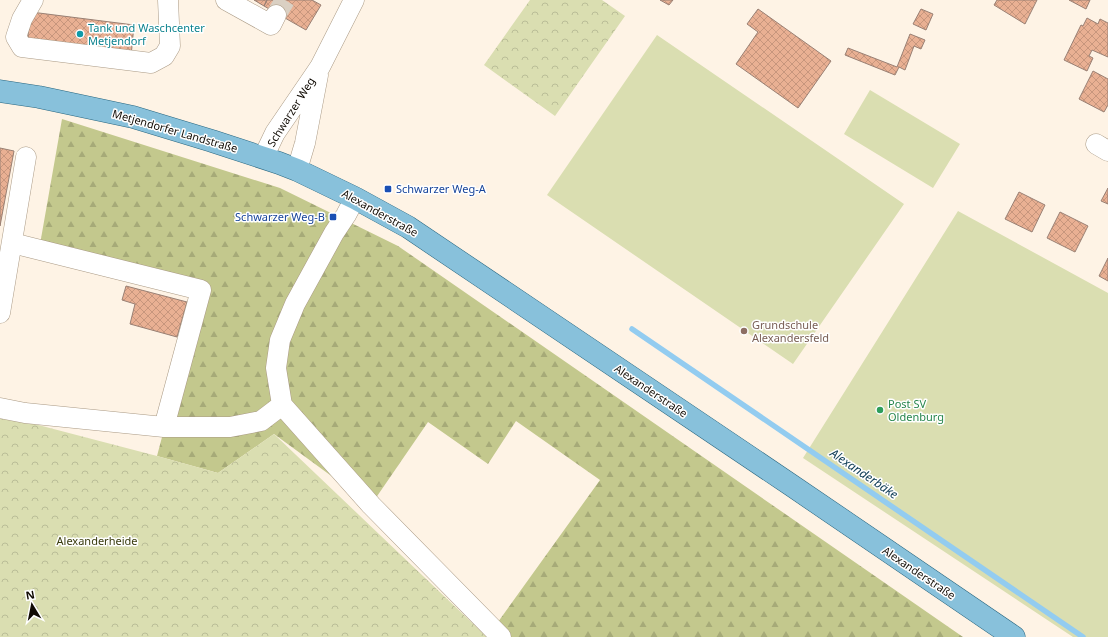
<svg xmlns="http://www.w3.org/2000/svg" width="1108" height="637" viewBox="0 0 1108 637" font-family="'Noto Sans',sans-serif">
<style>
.forest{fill:url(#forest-firs)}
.park{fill:url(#park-crowns)}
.garden{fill:#dadeb1}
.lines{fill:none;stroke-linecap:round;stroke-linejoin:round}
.stream{stroke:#93ccf0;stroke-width:5.5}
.building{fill:url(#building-cross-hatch);stroke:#998074}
.minor-tunnel{stroke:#dad0c3;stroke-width:20;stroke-dasharray:20 10;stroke-linecap:butt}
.minor-casing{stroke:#aa9a85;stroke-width:21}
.major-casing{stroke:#2a6780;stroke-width:23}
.minor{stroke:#fff;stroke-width:20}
.major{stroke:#88c1db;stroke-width:22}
.culture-dot{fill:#0f9aa8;stroke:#fff;stroke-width:1.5}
.transit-dot{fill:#1a4fb4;stroke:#fff;stroke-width:1.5}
.education-dot{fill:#8d6e63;stroke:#fff;stroke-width:1.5}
.leisure-dot{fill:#2e9e5b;stroke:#fff;stroke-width:1.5}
.labels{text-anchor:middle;stroke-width:3;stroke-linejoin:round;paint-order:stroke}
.culture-label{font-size:11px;fill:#0d838f;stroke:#fff;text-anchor:start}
.street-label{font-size:11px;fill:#100b04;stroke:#fff}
.transit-label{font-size:11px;fill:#164399;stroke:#fff;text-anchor:start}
.education-label{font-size:11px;fill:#785e54;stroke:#fff;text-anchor:start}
.leisure-label{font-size:11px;fill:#27864d;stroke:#fff;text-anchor:start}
.park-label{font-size:11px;fill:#383a0c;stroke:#fff}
.water-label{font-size:12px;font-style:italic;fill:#0f3d56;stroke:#fff}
</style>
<defs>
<pattern id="forest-firs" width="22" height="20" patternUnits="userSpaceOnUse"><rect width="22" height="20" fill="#c3c88d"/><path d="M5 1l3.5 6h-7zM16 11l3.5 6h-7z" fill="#a6aa78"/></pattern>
<pattern id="park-crowns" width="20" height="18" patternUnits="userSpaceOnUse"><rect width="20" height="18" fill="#dadeb1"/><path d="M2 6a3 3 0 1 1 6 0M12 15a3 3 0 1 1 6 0" fill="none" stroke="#babd97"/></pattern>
<pattern id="building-cross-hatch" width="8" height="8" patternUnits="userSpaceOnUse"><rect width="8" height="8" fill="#e9b093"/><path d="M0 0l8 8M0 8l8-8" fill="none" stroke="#c7967d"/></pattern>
</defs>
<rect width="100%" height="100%" fill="#fef3e5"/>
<path class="forest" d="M62 119 280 188 398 246 963 637H501L493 629 600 480 516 421 488 464 428 422 371 505 274 434 218 473 157 456 201 290 39 250Z"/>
<path class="park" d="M530 0H602L625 16 555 116 484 65Z
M0 415 157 456 218 473 274 434 487 637H0Z"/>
<path class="garden" d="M657 35 904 204 793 364 547 195Z
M870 90 960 144 933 188 844 134Z
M958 211 1108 293V637H1073L803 458Z"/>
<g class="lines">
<path class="stream" d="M632 329 1083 637"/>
</g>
<path class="building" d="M254 0H267L264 6Z
M267 0H312L321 5 306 30 264 6Z
M660 0H673L669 5Z
M997 0H1037L1025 24 994 5Z
M1069 0H1090L1086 9Z
M758 9 831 61 798 108 736 64 758 32 747 24Z
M921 9 933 14 926 30 913 24Z
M31 12 134 25 130 67 27 43Z
M1087 18 1098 24 1100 19 1108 23V57L1092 50 1089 56 1093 58 1087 71 1064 60 1081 25 1083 26Z
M910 34 925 40 921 49 914 46 905 70 899 67 895 75 845 55 848 48 897 67Z
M1093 71 1108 79V105L1104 112 1079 99Z
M0 148 14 151 0 226Z
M1108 188V204L1101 201Z
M1019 192 1045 205 1032 232 1005 219Z
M1060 212 1088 226 1075 252 1047 238Z
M1108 258V281L1099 276Z
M126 286 187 302 177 337 130 324 135 304 122 300Z"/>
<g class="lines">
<path class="minor-tunnel" d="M276 15 285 0"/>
<g class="minor-casing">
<path id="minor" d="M33 0 22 19 16 37 22 47 151 63 164 56 170 46 168 0
M226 0 271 25 276 15
M1096 144 1108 151
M263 158 275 133 320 67 354 0
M297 170 305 143 318 75
M355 198 346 215 334 233 295 304 280 340 276 368 282 405 371 505 501 637
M12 243 201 290 164 427
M0 313 26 157
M0 408 25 413 164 427H230L261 421 282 405"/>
</g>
<g class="major-casing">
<path id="major" d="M0 91 39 97 133 117 212 141 279 163 297 170 355 198 408 227 791 485 1014 637"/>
</g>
<use href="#minor" class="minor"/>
<use href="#major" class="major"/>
</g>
<circle class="culture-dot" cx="80" cy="34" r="4"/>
<g class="transit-dot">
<rect x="384" y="185" width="8" height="8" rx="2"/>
<rect x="329" y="213" width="8" height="8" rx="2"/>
</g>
<circle class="education-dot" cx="744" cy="331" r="4"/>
<circle class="leisure-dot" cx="880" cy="410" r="4"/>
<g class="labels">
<g class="culture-label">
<text x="88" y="32">Tank und Waschcenter<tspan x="88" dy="13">Metjendorf</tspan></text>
</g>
<g class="street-label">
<text transform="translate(291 112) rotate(-58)" y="4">Schwarzer Weg</text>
<text transform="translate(175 131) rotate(16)" y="4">Metjendorfer Landstraße</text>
<text transform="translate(380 213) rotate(29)" y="4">Alexanderstraße</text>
<text transform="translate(651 391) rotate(34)" y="4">Alexanderstraße</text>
<text transform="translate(919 573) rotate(34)" y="4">Alexanderstraße</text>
</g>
<g class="transit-label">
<text x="396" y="193">Schwarzer Weg-A</text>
<text x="325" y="221" text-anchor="end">Schwarzer Weg-B</text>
</g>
<g class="education-label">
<text x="752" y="329">Grundschule<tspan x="752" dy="13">Alexandersfeld</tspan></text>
</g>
<g class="leisure-label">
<text x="888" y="408">Post SV<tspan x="888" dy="13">Oldenburg</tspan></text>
</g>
<g class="park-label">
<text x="97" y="545">Alexanderheide</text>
</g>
<g class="water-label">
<text transform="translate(864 474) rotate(34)" y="4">Alexanderbäke</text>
</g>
</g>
<g transform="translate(32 605) rotate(350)" stroke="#ffffff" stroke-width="3" paint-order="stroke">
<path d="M0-3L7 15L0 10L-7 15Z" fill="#100b04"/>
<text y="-6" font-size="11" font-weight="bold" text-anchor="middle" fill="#100b04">N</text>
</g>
</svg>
